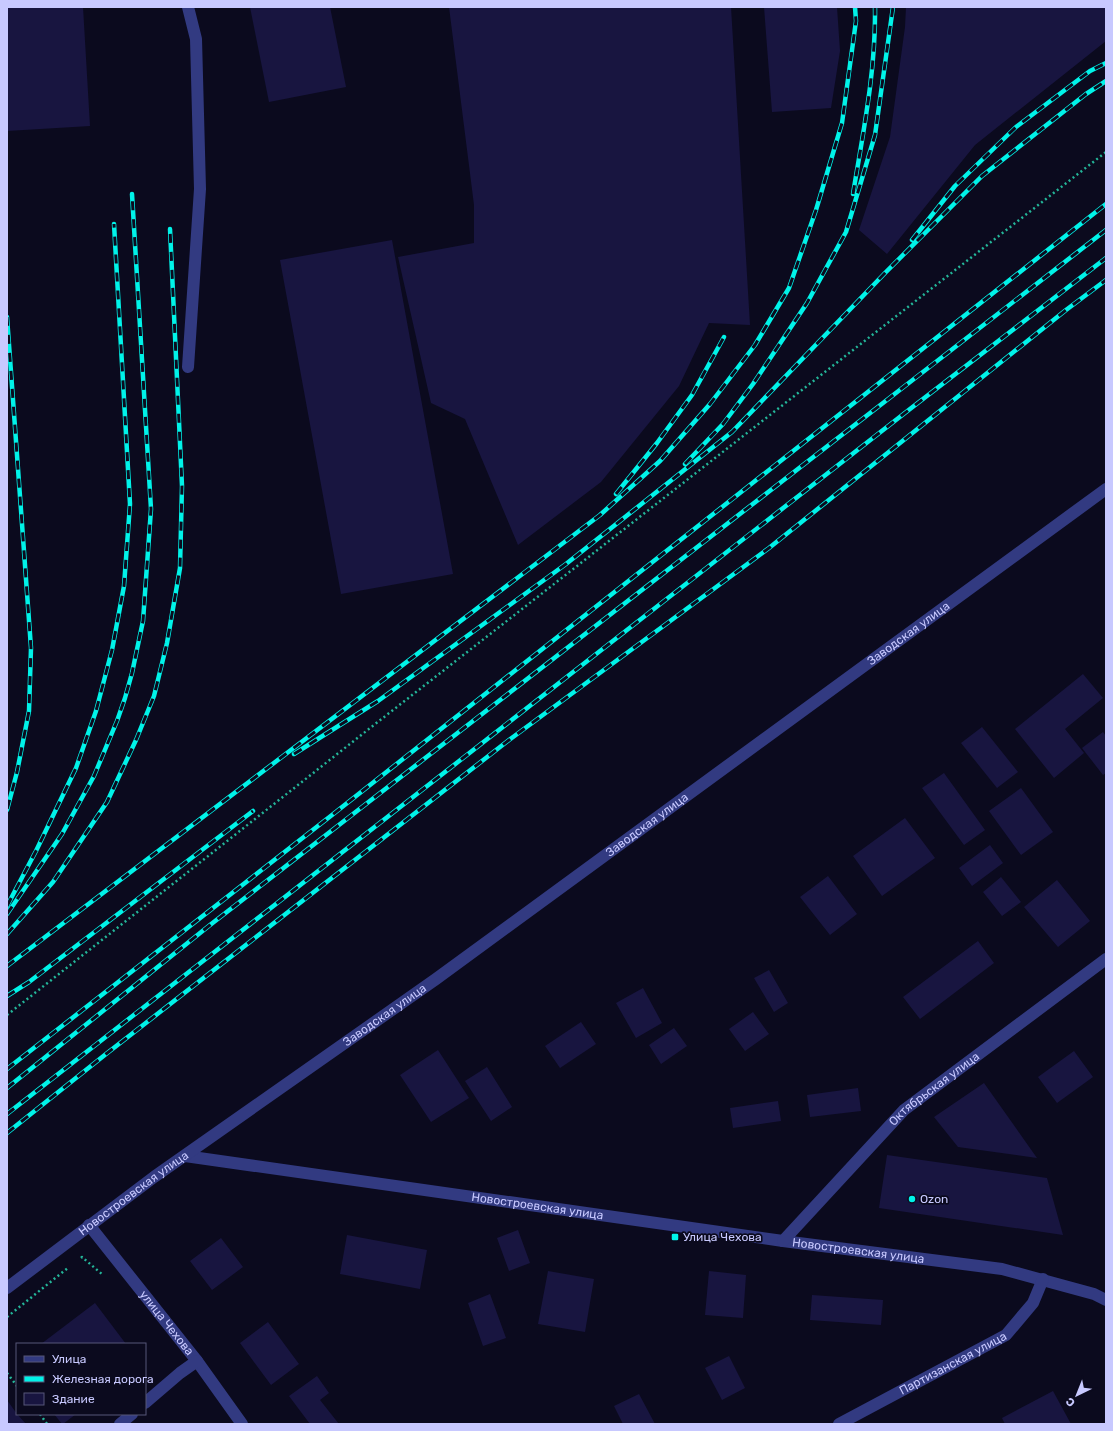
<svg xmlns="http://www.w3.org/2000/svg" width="1113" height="1431" viewBox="0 0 1113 1431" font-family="Rubik,sans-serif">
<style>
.building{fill:#181540}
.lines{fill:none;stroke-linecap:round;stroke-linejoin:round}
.path{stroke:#24b699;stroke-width:2.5;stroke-dasharray:2 3;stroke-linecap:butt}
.minor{stroke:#323a81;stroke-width:12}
.rail-casing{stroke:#00f3e9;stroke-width:4.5}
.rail{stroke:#0b0a1e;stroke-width:3;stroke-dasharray:9;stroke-linecap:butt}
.poi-dot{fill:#00f3e9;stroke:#0b0a1e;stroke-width:1.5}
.labels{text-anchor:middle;stroke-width:3.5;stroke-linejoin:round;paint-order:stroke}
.street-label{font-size:12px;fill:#c8c9ff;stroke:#0b0a1e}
.poi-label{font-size:12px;fill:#c8c9ff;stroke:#0b0a1e;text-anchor:start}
</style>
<rect width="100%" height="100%" fill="#0b0a1e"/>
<path class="building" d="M7 7H83L90 126 7 131Z
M250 7H330L346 87 269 102Z
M449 7H731L750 325 709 323 679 386 601 482 518 545 465 419 431 403 398 257 474 243V205Z
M764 7H837L840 51 831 108 772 112Z
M906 7H1106V41L975 145 887 254 859 230 890 137 905 27Z
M392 240 453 574 341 594 280 260Z
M1083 674 1103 698 1065 729 1084 753 1054 778 1015 729Z
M982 727 1018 772 997 788 961 743Z
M1103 732 1106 736V773L1103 775 1082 748Z
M944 773 985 830 964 845 922 788Z
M1021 788 1053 832 1021 855 989 811Z
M905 818 935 858 882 896 853 856Z
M990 845 1003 863 972 886 959 868Z
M828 876 857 914 830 935 800 897Z
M1001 877 1021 902 1002 916 983 892Z
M1057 880 1090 921 1058 947 1024 907Z
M978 941 994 963 920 1019 903 997Z
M769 970 788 1003 774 1012 754 978Z
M643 988 662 1023 636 1038 616 1003Z
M753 1012 769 1034 745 1051 729 1029Z
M581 1022 596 1044 560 1068 545 1046Z
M674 1028 687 1046 661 1064 649 1045Z
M438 1050 469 1098 431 1122 400 1075Z
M1074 1051 1093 1077 1057 1103 1038 1077Z
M487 1067 512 1107 491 1121 465 1081Z
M984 1083 1037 1158 958 1147 934 1117Z
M858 1088 861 1111 810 1117 807 1095Z
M778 1101 781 1121 733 1128 730 1108Z
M887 1155 1047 1178 1063 1235 879 1208Z
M518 1230 530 1263 509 1271 497 1238Z
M347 1235 427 1250 420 1289 340 1274Z
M221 1238 243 1267 212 1290 190 1261Z
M548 1271 594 1279 585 1332 538 1324Z
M709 1271 746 1275 743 1318 705 1315Z
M490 1294 506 1338 483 1346 468 1303Z
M812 1295 883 1300 881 1325 810 1320Z
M95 1303 126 1344H41Z
M268 1322 299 1364 271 1385 240 1343Z
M729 1356 745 1388 722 1400 705 1368Z
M317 1376 329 1393 320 1400 339 1424H310L289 1396Z
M1053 1391 1071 1424H1005L1002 1418Z
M639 1394 655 1424H623L614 1406Z
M7 1400 17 1414 26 1424H7Z
M54 1414H76L63 1424H62Z"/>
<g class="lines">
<path class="path" d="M7 1015 379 721 1106 152
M81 1258 82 1257 103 1275
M7 1317 69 1267
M7 1373 17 1386
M40 1414 47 1424"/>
<g class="minor">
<path d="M188 367 200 189 196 39 188 7"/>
<path id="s1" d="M185 1156 783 1241 1002 1269 1094 1294 1106 1300"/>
<path id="s2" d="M89 1225 197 1361 242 1424"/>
<path id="s3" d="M783 1241 904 1110 1106 959"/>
<path id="s4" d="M7 1288 154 1177 436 979 1106 489"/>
<path d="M145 1403 180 1373 197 1361"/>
<path d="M120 1424 132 1414"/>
<path id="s5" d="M839 1424 1006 1335 1033 1303 1043 1279"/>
</g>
<g class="rail-casing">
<path id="rail" d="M853 194C863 133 876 70 875 7
M912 240 955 186 1016 127 1090 71 1106 63
M7 317 31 648 29 711 17 772 7 810
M685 464 723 424 753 384 807 303 846 232 875 135 893 7
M616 494 657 443 692 395 724 337
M294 754 378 701 566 564 732 432 886 272 982 176 1086 94 1106 81
M7 906 36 851 76 768 96 711 112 650 124 586 130 504 114 224
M7 914 62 834 94 776 117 721 125 698 132 673 143 621 151 509 132 194
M7 934 53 882 107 802 136 740 154 696 167 643 180 568 182 486 170 229
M7 966 600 515 660 461 710 404 755 345 789 288 816 210 842 123 856 21 855 7
M7 996 29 982 253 811
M7 1069 332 815 1106 204
M7 1088 210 925 1106 230
M7 1114 910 409 1106 258
M7 1133 106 1054 509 740 769 548 1066 310 1106 280"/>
</g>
<use href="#rail" class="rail"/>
</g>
<g class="poi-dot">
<circle cx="912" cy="1199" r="4"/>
<rect x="671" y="1233" width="8" height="8" rx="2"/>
</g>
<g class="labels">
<g class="street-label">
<text dy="4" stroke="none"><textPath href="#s4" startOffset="1114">Заводская улица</textPath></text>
<text dy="4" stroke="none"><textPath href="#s4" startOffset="790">Заводская улица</textPath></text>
<text dy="4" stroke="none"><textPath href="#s4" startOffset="466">Заводская улица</textPath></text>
<text dy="4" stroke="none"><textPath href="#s3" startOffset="215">Октябрьская улица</textPath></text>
<text dy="4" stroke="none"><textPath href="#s4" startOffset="158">Новостроевская улица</textPath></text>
<text dy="4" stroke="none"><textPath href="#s1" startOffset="356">Новостроевская улица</textPath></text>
<text dy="4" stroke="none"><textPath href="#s1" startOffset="680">Новостроевская улица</textPath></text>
<text dy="4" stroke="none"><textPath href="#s2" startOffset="125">улица Чехова</textPath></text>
<text dy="4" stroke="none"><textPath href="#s5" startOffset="129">Партизанская улица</textPath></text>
</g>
<g class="poi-label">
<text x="920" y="1203">Ozon</text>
<text x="683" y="1241">Улица Чехова</text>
</g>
</g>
<rect width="1113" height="1431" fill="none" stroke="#c8c9ff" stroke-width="16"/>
<rect x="16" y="1343" width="130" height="72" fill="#0b0a1e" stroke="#575678"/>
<rect x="24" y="1356" width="20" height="6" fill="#323a81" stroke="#575678"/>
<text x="52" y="1363" font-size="12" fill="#c8c9ff">Улица</text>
<rect x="24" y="1376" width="20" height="6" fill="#00f3e9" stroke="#575678"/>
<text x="52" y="1383" font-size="12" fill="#c8c9ff">Железная дорога</text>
<rect x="24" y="1393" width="20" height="12" fill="#181540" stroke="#575678"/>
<text x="52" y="1403" font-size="12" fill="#c8c9ff">Здание</text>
<g transform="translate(1077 1395) rotate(223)" stroke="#0b0a1e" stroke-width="3" paint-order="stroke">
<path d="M0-3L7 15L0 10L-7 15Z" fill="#c8c9ff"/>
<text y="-6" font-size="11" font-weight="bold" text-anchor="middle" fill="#c8c9ff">С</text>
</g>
</svg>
